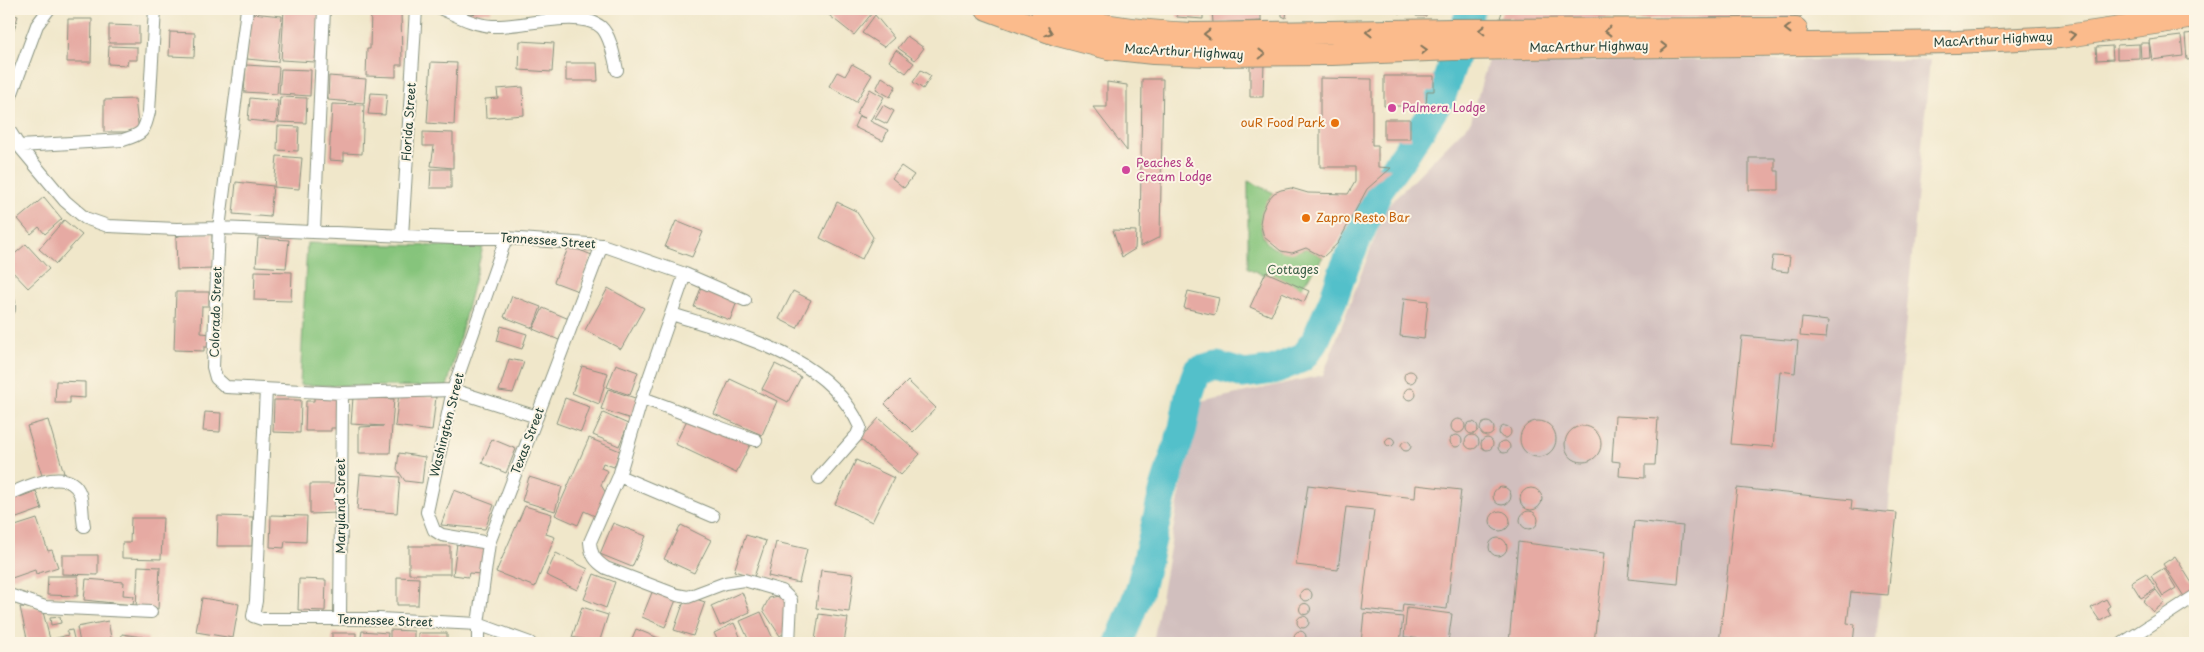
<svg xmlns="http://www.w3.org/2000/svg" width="2204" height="652" viewBox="0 0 2204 652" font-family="'Playpen Sans',sans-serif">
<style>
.industrial{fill:#d1bfbe}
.green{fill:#86c47b;stroke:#528058}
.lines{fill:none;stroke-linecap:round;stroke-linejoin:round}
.river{stroke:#52c0ca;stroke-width:29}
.building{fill:#e6aaa3}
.street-casing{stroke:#88927f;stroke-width:14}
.highway-casing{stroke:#88927f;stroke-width:24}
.street{stroke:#fff;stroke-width:12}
.highway{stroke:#fbbb8c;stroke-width:22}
.oneway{stroke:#82765c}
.hotel-dot{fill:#d1479c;stroke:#fcf5e5;stroke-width:2}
.food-dot{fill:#e8710a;stroke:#fcf5e5;stroke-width:2}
.labels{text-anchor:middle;stroke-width:4;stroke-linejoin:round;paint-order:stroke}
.street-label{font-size:12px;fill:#1f3d34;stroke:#fcf5e5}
.hotel-label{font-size:12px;fill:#b23c85;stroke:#fcf5e5;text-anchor:start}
.food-label{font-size:12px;fill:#c56008;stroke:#fcf5e5;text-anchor:end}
.park-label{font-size:12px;fill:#395f46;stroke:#fcf5e5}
</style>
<rect width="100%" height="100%" fill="#fcf5e5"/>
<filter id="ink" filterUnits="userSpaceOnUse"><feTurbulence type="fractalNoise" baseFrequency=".02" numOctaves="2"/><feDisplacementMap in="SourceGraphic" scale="10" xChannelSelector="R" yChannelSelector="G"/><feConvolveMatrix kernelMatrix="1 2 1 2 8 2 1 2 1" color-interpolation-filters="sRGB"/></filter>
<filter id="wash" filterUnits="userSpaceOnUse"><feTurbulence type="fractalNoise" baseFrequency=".0096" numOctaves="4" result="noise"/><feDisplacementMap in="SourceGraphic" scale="20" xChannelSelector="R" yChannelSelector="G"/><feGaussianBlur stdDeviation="1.12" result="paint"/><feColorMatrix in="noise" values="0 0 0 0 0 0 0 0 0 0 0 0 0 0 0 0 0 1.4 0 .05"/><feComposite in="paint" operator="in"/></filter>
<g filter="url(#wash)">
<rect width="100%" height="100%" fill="#f0e7ca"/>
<path class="industrial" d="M1488 60H1930L1876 643H1153L1196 403 1323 375 1386 208 1471 121Z"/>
<path class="green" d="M1248 181 1274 193C1248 226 1263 262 1306 248L1323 257 1299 291 1248 268Z
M307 243 483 247 447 387 300 385Z"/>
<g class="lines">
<path class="river" d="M1119 643 1140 589 1164 489 1183 428 1189 396 1197 371 1217 366 1244 374 1273 370 1302 358 1315 341 1333 300 1343 271 1380 188 1405 154 1441 98 1471 9"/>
</g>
<g id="blocks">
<path class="building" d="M284 9H319L315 62 281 60Z
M371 9H401L402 65H396V77L366 76 367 49H370Z
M463 9H491L492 11 463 15Z
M829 9H869L873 12 854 35 825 12Z
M1177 9H1203V19L1177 17Z
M1212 9H1261V21L1213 23Z
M1282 9H1287L1286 18 1282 16Z
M1398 9H1413V13H1398Z
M1417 9H1455V11H1426V16H1416Z
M1464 9H1477L1476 12Z
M1503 9H1802L1801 17 1511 21V18H1500Z
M252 13 282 16 278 62 247 59Z
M9 14 18 16 11 40 9 39Z
M875 15 894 38 884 47 862 33Z
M68 19H92L91 62H67Z
M109 25 139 26V43H109Z
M170 32 195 33 194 57 169 56Z
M2195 33V59L2187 60 2185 34Z
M907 36 924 48 915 60 898 48Z
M2181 36 2183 56 2152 60 2149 40Z
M520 41 554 43 552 72 519 70Z
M2140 43H2149L2150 58 2141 59Z
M2139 44V58L2117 59V45Z
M109 46 137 47V60H128L127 65 108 64Z
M2112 46 2113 59 2097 60 2096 47Z
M896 50 914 63 906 73 889 61Z
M431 62 457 63 454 125 427 123Z
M566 63H597L598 81H566Z
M1250 63H1264L1263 97H1250Z
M852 64 872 75 856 102 829 86 837 72 845 76Z
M246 65 279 67 277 94 244 92Z
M281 69 311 70 310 96 279 94Z
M921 70 931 76 923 89 913 82Z
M329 76 366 79 364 103 328 100Z
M1384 76H1434V91H1427L1426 106H1384Z
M882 77 896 86 890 97 876 89Z
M1320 78 1372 79V145H1378V167L1391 168 1367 189 1338 243 1323 257 1306 248 1292 253 1281 251 1264 237 1260 223 1262 212 1267 201 1274 193 1281 190 1291 188 1308 193 1348 194 1355 182V167H1320Z
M1142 79H1163L1160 237 1140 247Z
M1107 82 1127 85V151L1093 107H1107Z
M523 87 524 115 486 118 485 99 498 98 497 89Z
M870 89 884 97 870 121 888 130 883 141 854 127 859 116 865 118 856 114Z
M371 93 387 94 385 115 368 114Z
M280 97 307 98 306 123 278 122Z
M250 98 278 101 276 123 248 120Z
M135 99 139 132H104V100Z
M332 104 364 105 362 154 344 153V161L329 160Z
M883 105 894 111 887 124 875 118Z
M1384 119H1410V139H1384Z
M278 126 299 127 298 151 277 150Z
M423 132 453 133V168L431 166 434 146H423Z
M277 156 302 158 299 189 274 187Z
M1749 158H1775V171H1779V190H1749Z
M901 166 914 175 904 188 892 178Z
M431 169H451V188H430Z
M236 182 273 186 270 217 233 214Z
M44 197 62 219 45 234 39 227 31 234 18 219Z
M837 202 856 211 873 237 862 259 820 238Z
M64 220 82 235 56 264 39 249Z
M676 221 703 232 692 257 665 247Z
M1113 230 1136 231 1135 249 1122 257Z
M212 233 213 269 177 270 176 237 185 234Z
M258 238 289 240 286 268 256 266Z
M26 244 49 269 28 288 9 268V259Z
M569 246 592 255 578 291 554 282Z
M1773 256 1790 257 1788 272 1771 270Z
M255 271 292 272 291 301 254 300Z
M1266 272 1309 291 1304 302 1282 292 1271 316 1250 307Z
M702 285 738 299 730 320 694 307Z
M608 288 644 308 621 349 585 330Z
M793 291 811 300 797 328 779 319Z
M1188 291 1219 298 1215 315 1184 308Z
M176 292H209V306H202L201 333 212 334V347H204V351L174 350Z
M512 296 541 307 533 328 504 317Z
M1404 298 1428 301 1424 339 1400 336Z
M543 308 569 319 559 340 533 329Z
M1802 318 1828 321 1826 338 1800 336Z
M501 326 527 334 522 349 497 341Z
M1742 336 1798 341 1795 373 1780 371 1773 447 1731 444Z
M509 359 524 362 513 393 499 391Z
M616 364 638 372 630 395 607 387Z
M775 364 801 377 788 402 762 389Z
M582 366 608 373 599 404 572 393Z
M1404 377a6 6 0 1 1 12 0a6 6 0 1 1-12 0Z
M730 379 777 401 762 435 714 414Z
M56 381 85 382V398L70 397V403H55Z
M908 381 936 408 913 432 885 404Z
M1404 394a6 6 0 1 1 12 0a6 6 0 1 1-12 0Z
M608 389 638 399 631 419 601 409Z
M399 393 436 397 432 431 395 426Z
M314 395H340V428H331V431H305L306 401H314Z
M353 397 394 399 390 453H359V427L384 426 351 424Z
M565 398 590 407 581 432 556 423Z
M274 400H301L300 433 273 432Z
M205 412 221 413 220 432 203 431Z
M603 413 628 424 619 446 593 435Z
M690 414 751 443 736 473 675 444Z
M1615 416 1658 418 1655 465H1645V478L1619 476 1620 462 1612 461Z
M879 418 920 454 901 475 860 439Z
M1451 426a7 7 0 1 1 14 0a7 7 0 1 1-14 0Z
M48 420 64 473 43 479 27 426Z
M1520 439a18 18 0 1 1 36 0a18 18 0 1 1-36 0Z
M1466 428a6 6 0 1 1 12 0a6 6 0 1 1-12 0Z
M1480 429a7 7 0 1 1 14 0a7 7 0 1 1-14 0Z
M1499 432a6 6 0 1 1 12 0a6 6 0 1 1-12 0Z
M1565 444a18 18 0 1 1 36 0a18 18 0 1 1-36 0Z
M1450 441a6 6 0 1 1 12 0a6 6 0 1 1-12 0Z
M1465 442a7 7 0 1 1 14 0a7 7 0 1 1-14 0Z
M1385.5 442a4.5 4.5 0 1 1 9 0a4.5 4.5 0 1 1-9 0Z
M1481 444a6 6 0 1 1 12 0a6 6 0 1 1-12 0Z
M589 438 620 451 614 467 603 463 601 468 608 471 601 485 607 495 597 517 584 511 578 525 555 515Z
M492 439 516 449 506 473 482 463Z
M1498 447a6 6 0 1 1 12 0a6 6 0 1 1-12 0Z
M1401 446a5 5 0 1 1 10 0a5 5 0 1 1-10 0Z
M399 453 425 457 422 483 405 481 397 469Z
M856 460 894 478 872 522 835 504Z
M360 474 400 477 397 513 357 510Z
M529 477 562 487 555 511 522 501Z
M310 484H338V513L310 514Z
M1308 485 1415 498 1416 485 1461 490 1447 609 1403 604 1402 613 1362 609 1374 510 1346 507 1338 570 1296 565Z
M1493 496a9 9 0 1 1 18 0a9 9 0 1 1-18 0Z
M1737 488 1852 500 1851 509 1897 513 1888 595 1851 592 1847 623 1855 624 1853 643H1719Z
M1520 499a11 11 0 1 1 22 0a11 11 0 1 1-22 0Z
M454 490 494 505 485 529 441 525Z
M36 491 42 509 11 520 9 501Z
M525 506 552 514 546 534 555 537 535 587 496 572Z
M1490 521a10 10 0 1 1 20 0a10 10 0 1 1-20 0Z
M1520 520a9 9 0 1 1 18 0a9 9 0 1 1-18 0Z
M271 515 307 516 306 542 285 541 284 548 270 547Z
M218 516 253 517 252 546H217Z
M131 518H163L161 559 122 558V543H130Z
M37 519 48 551 52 550 58 567 36 574 35 570 9 579V528Z
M1634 521 1683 526 1678 584 1628 579Z
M613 523 646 536 632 567 600 554Z
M681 525 711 540 694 573 664 559Z
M746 535 766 541 754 577 734 571Z
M1489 547a9 9 0 1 1 18 0a9 9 0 1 1-18 0Z
M776 542 807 549 799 583 768 576Z
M1518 542 1604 553 1594 643H1509Z
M457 543 485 547 481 574 469 573 468 577 453 575Z
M409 546H450V574H409Z
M556 553 588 569 577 590 546 575Z
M62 555H98V575L62 574Z
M2175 556 2195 588V591L2185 598 2163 564Z
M138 566 160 567 158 609 136 608Z
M2164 568 2176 588 2163 596 2151 576Z
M821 570 854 574 849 612 816 608Z
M2146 573 2156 589 2141 598 2131 582Z
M594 574 615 582 606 608 584 599Z
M48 576H78V596L47 595Z
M397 577 419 578 418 605H397Z
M86 579 124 582 123 595 134 596 133 605 84 600Z
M299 579 326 580 325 611 298 610Z
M1300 595a6 6 0 1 1 12 0a6 6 0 1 1-12 0Z
M653 590 676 600 665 627 642 617Z
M2156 590 2165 602 2153 612 2143 601Z
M742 592 750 612 720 626 711 606Z
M783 595 789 602 787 631 780 636 763 610 769 598Z
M202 598 239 604 233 638 196 632Z
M693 598 705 602 693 636 674 630 683 604Z
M2106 599 2110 606 2107 608 2111 615 2100 621 2091 608Z
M1299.5 609a5.5 5.5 0 1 1 11 0a5.5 5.5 0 1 1-11 0Z
M20 607 42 608 51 643H28Z
M582 607 608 615 599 643 572 637Z
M1407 608 1452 614 1448 642 1404 637Z
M761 612 775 643H750L740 621Z
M1364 613 1403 617 1400 643H1361Z
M819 614 848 618 844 643 815 640Z
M1297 622a6 6 0 1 1 12 0a6 6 0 1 1-12 0Z
M60 617 61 623 51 625 50 618Z
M108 621 112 643H80L77 627Z
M734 623 743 643H719L714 633Z
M636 629 661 639 659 643H630Z
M72 630 75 643H54L53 639 68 635 66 631Z
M390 630 414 631V643H390Z
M1294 637a6 6 0 1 1 12 0a6 6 0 1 1-12 0Z
M362 631 388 633 387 643H360Z
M332 633H356V643H332Z
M418 633H447V643H418Z
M122 634 148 638 147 643H121Z
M203 638 220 643H202Z"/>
</g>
</g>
<g filter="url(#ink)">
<use href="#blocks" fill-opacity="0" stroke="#88927f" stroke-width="1"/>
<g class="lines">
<g class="street-casing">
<path id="street" d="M247 9 219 228 213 367 216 378 226 387 342 393 453 390 537 417
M442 9C458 16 474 25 492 26 522 28 578 8 601 27 611 36 614 58 617 70
M9 101 37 25 49 9
M9 130 19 146 65 201 85 218 108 226 177 229 219 228 453 238H506L602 245 685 274 642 398 619 476 590 542C591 555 595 561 606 568L677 595 688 597 725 583 744 580 782 591 791 600 789 643
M19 146 123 140C143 134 144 132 149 112L155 9
M314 231 324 9
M402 236 416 9
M685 274 745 300
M9 302V309
M672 314C740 336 828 355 860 427L857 435 819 478
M266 389 256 601 253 616 262 619H379L478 624 530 643
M642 398C681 411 717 428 756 440
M619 476 713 516
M9 494C26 487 70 465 80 494 83 504 82 516 84 526
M489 543 442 535 434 530 427 512 453 390 506 238
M9 595 45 607 151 612
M340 619 342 393
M9 642 10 643
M478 643V624L489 543 602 245
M2123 643 2195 596"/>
</g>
<g class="highway-casing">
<path id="highway" d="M987 9 1058 35 1108 48 1153 53 1206 55 1332 54 1453 49 1957 42 2060 37 2195 17
M1042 9C1091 26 1142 32 1193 34L1453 30 1796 29"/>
</g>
<use href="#street" class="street"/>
<use href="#highway" class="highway"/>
</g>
<defs><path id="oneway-chevron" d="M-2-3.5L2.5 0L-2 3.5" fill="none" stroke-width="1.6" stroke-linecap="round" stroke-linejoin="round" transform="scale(1.25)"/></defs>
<g class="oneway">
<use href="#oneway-chevron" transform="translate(1788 29) rotate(180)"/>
<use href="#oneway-chevron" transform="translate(1482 30) rotate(-179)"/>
<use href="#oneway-chevron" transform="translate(1608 31) rotate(180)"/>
<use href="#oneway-chevron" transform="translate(1049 32) rotate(20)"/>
<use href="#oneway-chevron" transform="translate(1369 32) rotate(179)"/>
<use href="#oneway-chevron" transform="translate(1207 34) rotate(-180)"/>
<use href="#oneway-chevron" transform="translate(2072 35) rotate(-8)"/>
<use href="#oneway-chevron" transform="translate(1664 47) rotate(-1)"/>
<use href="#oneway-chevron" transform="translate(1424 50) rotate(-2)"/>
<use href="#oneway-chevron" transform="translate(1262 54) rotate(-1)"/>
</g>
</g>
<g class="hotel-dot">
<circle cx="1392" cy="108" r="5"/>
<circle cx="1126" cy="170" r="5"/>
</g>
<g class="food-dot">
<circle cx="1335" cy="123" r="5"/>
<circle cx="1306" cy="218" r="5"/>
</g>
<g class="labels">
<g class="street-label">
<text transform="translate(1993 40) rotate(-3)" y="4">MacArthur Highway</text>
<text transform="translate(1589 47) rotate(-1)" y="4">MacArthur Highway</text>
<text transform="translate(1184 52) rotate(3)" y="4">MacArthur Highway</text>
<text transform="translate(409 122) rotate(-86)" y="4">Florida Street</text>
<text transform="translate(548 241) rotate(4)" y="4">Tennessee Street</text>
<text transform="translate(216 312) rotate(-88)" y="4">Colorado Street</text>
<text transform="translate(447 425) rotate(-76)" y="4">Washington Street</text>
<text transform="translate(528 441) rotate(-69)" y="4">Texas Street</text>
<text transform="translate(341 506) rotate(-90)" y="4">Maryland Street</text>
<text transform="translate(385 621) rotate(2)" y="4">Tennessee Street</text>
</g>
<g class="hotel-label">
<text x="1402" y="112">Palmera Lodge</text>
<text x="1136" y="167">Peaches &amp;<tspan x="1136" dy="14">Cream Lodge</tspan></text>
</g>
<g class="food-label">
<text x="1325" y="127">ouR Food Park</text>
<text x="1316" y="222" text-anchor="start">Zapro Resto Bar</text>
</g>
<g class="park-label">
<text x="1293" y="274">Cottages</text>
</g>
</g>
<rect width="2204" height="652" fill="none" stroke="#fcf5e5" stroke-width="30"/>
</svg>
